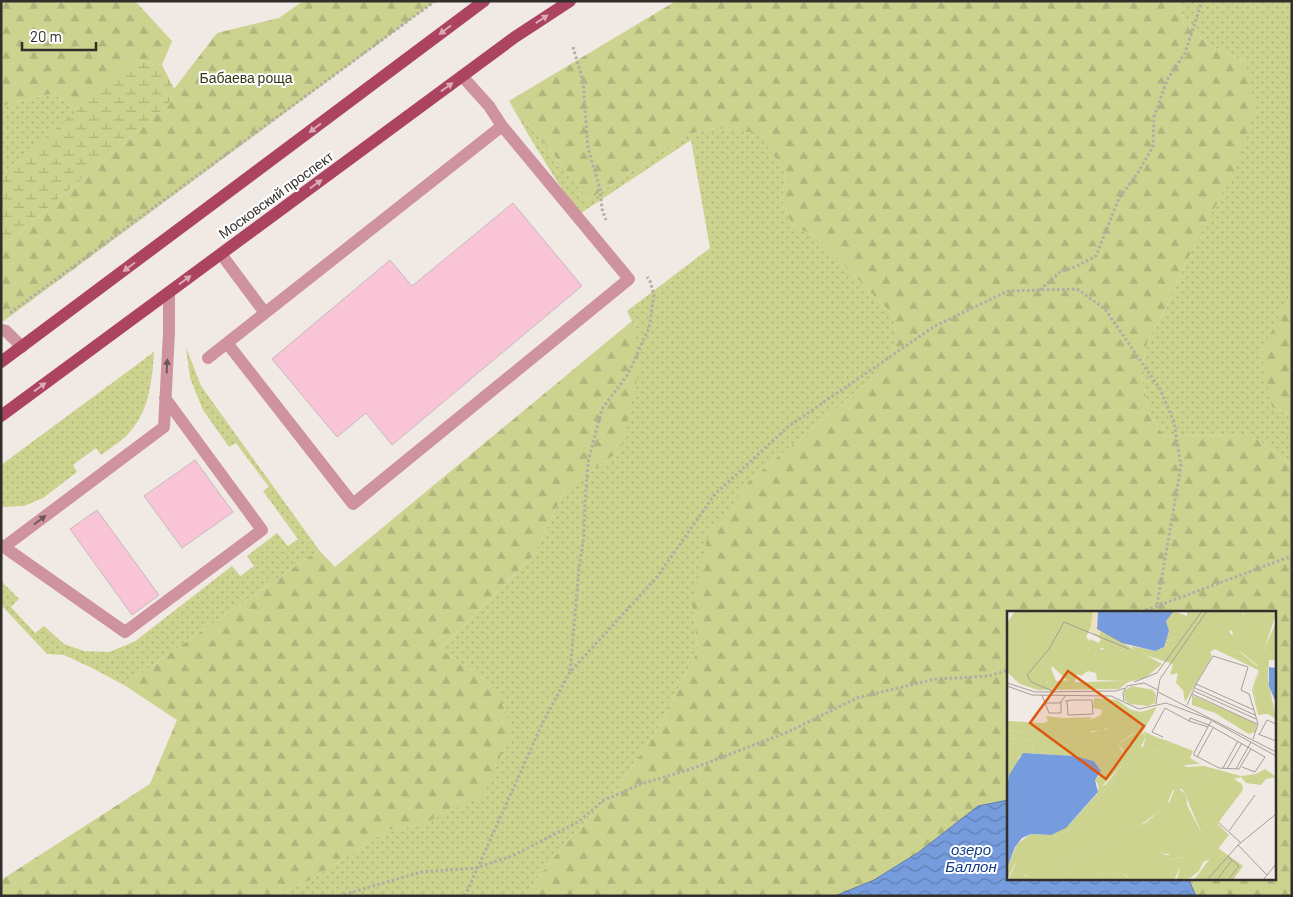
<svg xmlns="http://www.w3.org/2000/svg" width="1293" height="897" viewBox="0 0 1293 897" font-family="Barlow,sans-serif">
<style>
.grass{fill:url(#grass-dots)}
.forest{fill:url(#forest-firs)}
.wetland{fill:url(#wetland-marsh)}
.water{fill:url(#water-waves);stroke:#617ba8}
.building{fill:#f8c4d6;stroke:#c4bbbe}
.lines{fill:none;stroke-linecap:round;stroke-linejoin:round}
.path{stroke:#b2aba7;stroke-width:3;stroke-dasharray:2.5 2.5;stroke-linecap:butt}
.minor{stroke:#cf939f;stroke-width:12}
.major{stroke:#ac4360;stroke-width:12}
.oneway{fill:#daaab7}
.oneway2{fill:#70565a}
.labels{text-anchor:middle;stroke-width:4;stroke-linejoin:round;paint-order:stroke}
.park-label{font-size:14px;fill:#343815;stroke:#fff}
.street-label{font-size:14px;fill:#312e2c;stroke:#fff}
.water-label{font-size:15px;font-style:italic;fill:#123d88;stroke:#fff}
.inset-road{fill:none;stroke:#a49e9a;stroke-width:1}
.view{fill:#df570e;fill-opacity:0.15;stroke:#df570e;stroke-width:2.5}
.inset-edge{fill:none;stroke:#312e2c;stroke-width:2.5}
</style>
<defs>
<pattern id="grass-dots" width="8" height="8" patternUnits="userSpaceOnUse" patternTransform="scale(1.25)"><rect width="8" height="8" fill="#cbd38f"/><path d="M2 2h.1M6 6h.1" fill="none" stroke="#afb57c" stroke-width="1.8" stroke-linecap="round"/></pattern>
<pattern id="forest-firs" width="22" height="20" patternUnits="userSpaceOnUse" patternTransform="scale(1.25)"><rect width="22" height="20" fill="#cbd38f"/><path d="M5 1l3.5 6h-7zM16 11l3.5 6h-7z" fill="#afb57c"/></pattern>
<pattern id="wetland-marsh" width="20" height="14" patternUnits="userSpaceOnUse" patternTransform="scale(1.25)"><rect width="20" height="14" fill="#cbd38f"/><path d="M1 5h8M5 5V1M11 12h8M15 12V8" fill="none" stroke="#afb57c"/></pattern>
<pattern id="water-waves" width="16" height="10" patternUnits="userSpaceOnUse" patternTransform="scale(1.25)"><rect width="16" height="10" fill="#769cdd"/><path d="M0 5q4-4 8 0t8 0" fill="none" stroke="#6180b3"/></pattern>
</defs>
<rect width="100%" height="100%" fill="#f1e9e4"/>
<path class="grass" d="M1180 1H1292V291L1281 314 1272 407 1292 416V465L1251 435 1164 436 1150 415 1141 375 1147 342 1164 312 1188 258 1246 62 1211 46 1184 25Z
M53 93 77 111 1 176V106Z
M509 101 568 172 588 200 688 134 715 128 758 132 786 173 782 200 792 225 818 238 892 314 898 339 882 371 749 481 692 605 698 650 662 722 618 788 567 841 534 883 532 896H275L312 879 388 830 420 825 494 686 440 649 533 556 565 490 621 450 632 321 627 311 710 248 691 140 578 215 529 136Z
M186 347 201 386 319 550 124 685 90 667 64 655 47 654 1 605V581L19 599 11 607 35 633 44 626 64 644 84 651 109 652 134 642 232 566 240 576 254 566 247 556 277 533 288 546 298 539 263 491 269 487 236 443 229 447 203 410 190 378Z
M154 352C152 380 150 410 129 433 122 441 110 448 101 455L96 448 73 465 77 472 43 498 24 506 1 507V465Z"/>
<path class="forest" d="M1 1H135L172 41 162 65 135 60 77 111 53 93 1 106Z
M303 1H436L1 323V246L13 238 169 104 174 89 217 33 279 18Z
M676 1H1180L1184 25 1211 46 1246 62 1255 110 1233 173 1188 258 1164 312 1147 342 1141 375 1150 415 1164 436 1251 435 1292 465V896H1196L1188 878H1274V612H1008V800L978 806 919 852 874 880 835 896H532L534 883 567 841 618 788 662 722 698 650 692 605 707 539 749 481 882 371 898 339 892 314 818 238 792 225 782 200 786 173 758 133 715 128 688 134 588 200 568 172 509 101Z
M1292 291V416L1272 407 1261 352Z
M632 321 640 366 621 450 565 490 533 556 440 649 494 686 513 729 482 796 420 825 388 830 312 879 275 896H1V880L150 784 177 720 124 685 319 550 335 567Z"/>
<path class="wetland" d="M135 60 162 65 174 89 169 104 13 238 1 246V176Z"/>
<path class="water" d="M1008 800V878H1188L1196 896H835L874 880 919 852 978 806Z"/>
<path class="building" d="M513 203 582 286 392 445 366 413 337 437 272 359 390 260 412 286Z
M195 460 233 512 182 548 144 496Z
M97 510 159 595 132 615 70 529Z"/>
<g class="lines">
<path class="path" d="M573 47 583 81 588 148 600 189 602 209 606 220
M1040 290 1060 272 1077 266 1096 256 1119 198 1137 174 1153 147 1154 117 1167 80 1185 53 1202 1
M10 313 435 1
M1141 612 1292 556
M570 671 579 569 584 535 585 502 588 462 602 409 628 374 649 328 654 295 650 281 647 277
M339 896 421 872 476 868 512 856 578 822 604 800 641 784 691 769 788 732 857 698 935 679 989 676 1008 670
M465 896 544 720 570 672 657 577 715 494 789 426 935 326 1008 291 1077 289 1105 309 1160 389 1174 422 1181 466 1157 605"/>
<path class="minor" d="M462 76 489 106 502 126
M221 254 265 313
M1 330 6 331 22 347
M208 358 265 313 502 126 629 279 353 504 227 343
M1 545 4 547 164 427 169 332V292
M4 547 125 632 262 530 165 398"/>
<path class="major" d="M1 362 484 1
M1 416 515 37 570 1"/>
</g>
<defs><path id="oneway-solid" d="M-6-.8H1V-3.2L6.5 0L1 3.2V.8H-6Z" transform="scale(1.25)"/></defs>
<g class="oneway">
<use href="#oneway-solid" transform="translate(542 19) rotate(-33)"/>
<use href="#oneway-solid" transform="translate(445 30) rotate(143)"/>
<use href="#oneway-solid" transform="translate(447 87) rotate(-36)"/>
<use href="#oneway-solid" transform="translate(315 128) rotate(143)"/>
<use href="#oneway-solid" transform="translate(316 184) rotate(-36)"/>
<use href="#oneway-solid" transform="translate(129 267) rotate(143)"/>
<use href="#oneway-solid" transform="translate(185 280) rotate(-36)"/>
<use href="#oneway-solid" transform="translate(40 387) rotate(-36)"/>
</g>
<g class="oneway2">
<use href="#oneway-solid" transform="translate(167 366) rotate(-87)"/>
<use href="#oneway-solid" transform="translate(40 520) rotate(-37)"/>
</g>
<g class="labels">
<g class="park-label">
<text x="246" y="83">Бабаева роща</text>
</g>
<g class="street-label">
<text transform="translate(276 195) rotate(-36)" y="5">Московский проспект</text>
</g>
<g class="water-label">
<text x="971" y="855">озеро<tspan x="971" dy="17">Баллон</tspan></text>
</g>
</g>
<g transform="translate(1007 611)">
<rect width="269" height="269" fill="#f1e9e4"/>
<path d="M167 0 180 5V0H269V3L256 5 234 2 229 16 222 21 224 41 232 40 252 57 246 77 252 103 257 104H251L245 79 251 59 208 38 203 41 205 45 178 91 176 79 169 72 171 62 163 64 166 53 135 43H146L150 47 160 39V32L169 29V26L158 30 162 21 159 10ZM194 42 186 57 173 55 180 45ZM269 11V45L257 39ZM83 20 92 24 94 20 107 25 130 41 94 37 80 53 79 49 86 42 83 28 92 32 94 28ZM125 75 146 79 149 84 148 92 141 95 122 93 118 89 117 80ZM185 84 250 113 248 121 242 123 208 102 185 94ZM87 87 88 97H96L100 100V116L97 119 85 120 69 130 33 143 25 142 27 133 24 129 0 127V119L51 126 60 117 93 105 96 98 86 97ZM150 96 136 120 121 134 123 143 129 146 125 152 111 162 69 216 47 226H29L10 248 0 269V257L10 233 24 223 42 224 62 214 90 183 91 176 98 174 116 153V139L111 133 127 123 134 101ZM195 166H199L203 174 202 199 208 205H216L211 213 222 224 203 248 196 251 204 232 195 223 180 188 179 184 188 180Z" fill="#cbd38f" fill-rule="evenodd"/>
<path d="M8 0H86L85 14 79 26 86 33 88 45 91 39 98 38 97 31 109 33 114 40 119 37 129 41 124 35 148 40 157 36 158 30 172 25 163 35 159 33 161 37 156 48 135 42 155 53 138 67 121 71 112 78 31 79 13 73 0 61V12ZM45 55 61 70H68L70 63 74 65 81 60 89 62 90 69 118 70 40 72ZM238 0 256 5 269 3 257 39 269 45V49H262L261 68 269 108 261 103H252L246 76 252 61 250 54 233 40 222 41 217 38 216 28 222 21 228 27 227 31 238 41 248 36V13L236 5ZM193 41H196L184 63 180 57 175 60 173 55 180 45ZM87 87 110 89 124 99 134 101 130 120 111 133 118 145 116 153 93 177 88 169 93 164V158L87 150 67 145 33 143 69 130 80 122 100 118V100L87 97ZM39 105 57 107 85 106 79 113 60 117V124L56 127 0 119V110L37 112 41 110ZM135 121 139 126 134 135 143 143 165 132 169 134 167 147 180 156 197 155 234 165 249 163 258 158 269 166 259 168 254 174 239 172 234 166 227 168 235 173 236 179 216 205H208L202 199 201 170 195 166 188 180 179 184 175 178 166 179 159 195 123 222 67 249 54 269 25 267 13 261 8 254 9 243 15 231 25 225 47 226 69 216 111 162 128 148 119 138ZM0 127 24 129 27 133 25 142 12 146 9 157 2 164 0 177ZM195 223 202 224 204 234 192 260 183 267 170 268 176 246 160 249 162 243 153 242V238ZM99 262 116 263 123 269H80Z" fill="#cbd38f" fill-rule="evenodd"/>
<path d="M233 1 248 13V35L244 42 239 43 227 31 225 19ZM43 55 49 70 67 69 68 72 41 73 40 60ZM136 120 151 127 161 130 186 140 183 147 193 153 177 154 167 147 165 143 169 134 165 132 143 143H134L139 126ZM169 175 179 184 180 194 195 223 153 239V242L163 245 160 249 178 246 167 269H123L117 263 99 262 80 269H54L67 249 140 211 163 190ZM8 254 19 265 43 269H1Z" fill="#cbd38f"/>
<path d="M86 0H91L89 14 94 20 92 24 83 20Z" fill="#ebe2bc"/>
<path d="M211 237 236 255 226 269H187Z" fill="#cbd38f"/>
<path d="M91 0H167L159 10 162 20 157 36 148 40 115 32 90 18ZM262 56 269 57V92L262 75ZM16 142 67 145 87 150 94 160 88 169 91 181 59 217 44 224 24 223 15 227 8 236 0 257V177L2 164Z" fill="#769cdd"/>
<path class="inset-road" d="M127 71 150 62 195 0M0 72 28 81 109 80 118 77M189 73 206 45 241 56 234 79 242 83 247 99M0 75 25 84 104 85 132 98 159 92 202 108 269 145M188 77 248 104M151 79 153 68 200 0M187 80 249 108M48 81 24 71 20 64 42 38 57 11 122 38M151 81 269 141M185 83 250 113M35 84 38 92H53L59 84M58 90H60L64 89H85L86 103 61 104 60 90M117 90 116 82 120 75 137 72 151 79 149 93M38 92 42 102H54V90M180 94 189 73 247 99 251 113 246 128M201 116 182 110 183 107 202 114 244 138 232 158 212 157 187 144V142L202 114 204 110M251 123 269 130M252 124 260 109 269 113M156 126 145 121 158 97 182 110M190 146 206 117M235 156 248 161 258 146 244 138M216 157 231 130M220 158 235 132M229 158 244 131M212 212 234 232M222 220 248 184M231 234 269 203M220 245 232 255 221 269M200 269 231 234 260 264M210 269 225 249M256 269 269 253"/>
<path class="view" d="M61 60 137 115 99 168 23 112Z"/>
<rect width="269" height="269" class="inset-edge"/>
</g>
<rect width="1293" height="897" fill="none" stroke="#312e2c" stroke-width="5"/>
<path d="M22 42v8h74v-8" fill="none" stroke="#312e2c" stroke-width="2.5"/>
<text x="30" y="42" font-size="15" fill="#312e2c" stroke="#ffffff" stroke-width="4" paint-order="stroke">20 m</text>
</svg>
